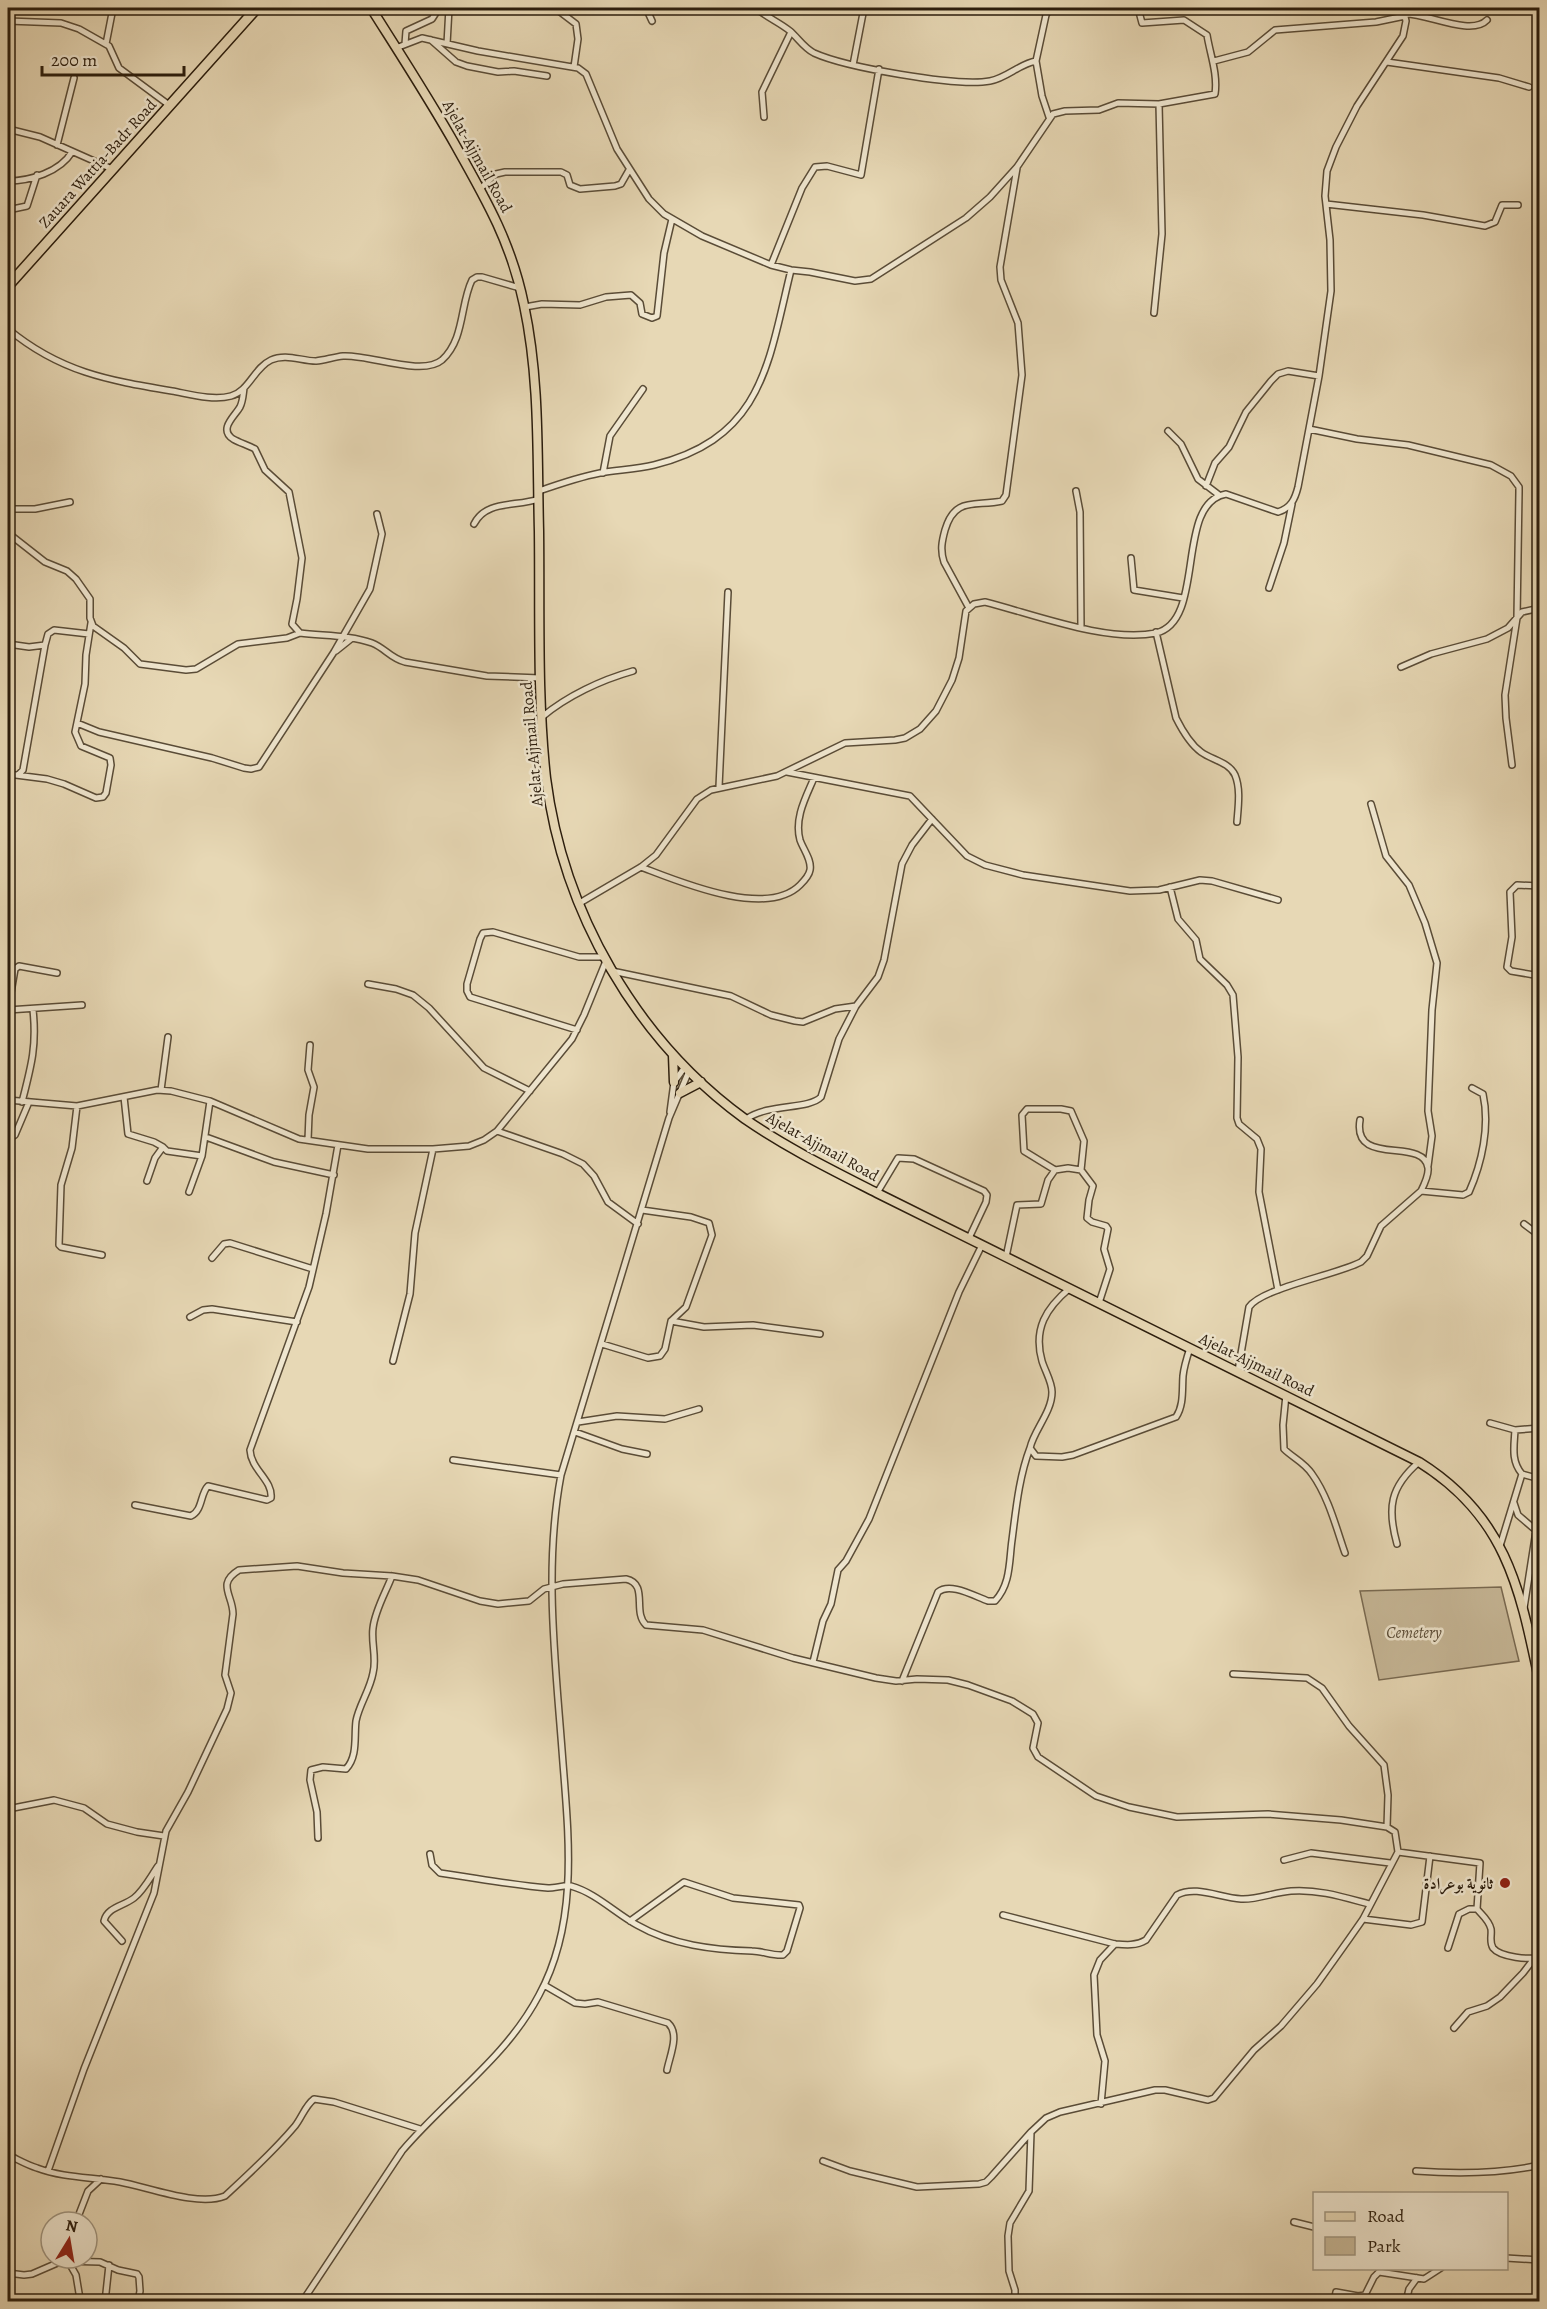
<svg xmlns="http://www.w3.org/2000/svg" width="1547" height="2309" viewBox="0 0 1547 2309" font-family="Alegreya,Amiri,serif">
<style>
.green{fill:#c7b898;stroke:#796a52;stroke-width:1.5}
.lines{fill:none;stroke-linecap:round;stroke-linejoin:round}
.minor-casing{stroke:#5a4c37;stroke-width:8}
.primary-casing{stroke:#2b1d0d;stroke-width:11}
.trunk-casing{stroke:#2b1d0d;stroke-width:12}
.minor{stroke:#efe6cf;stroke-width:5}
.primary{stroke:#e7d8b5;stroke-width:8}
.trunk{stroke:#e7d8b5;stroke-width:9}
.poi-dot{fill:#8f2418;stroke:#efe6cf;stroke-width:2}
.labels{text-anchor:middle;stroke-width:5;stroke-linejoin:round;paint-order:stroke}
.street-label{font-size:16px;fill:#2b1d0d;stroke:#efe6cf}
.park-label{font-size:16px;font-style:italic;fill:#5a4c37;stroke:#efe6cf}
.poi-label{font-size:16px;font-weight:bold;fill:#2b1d0d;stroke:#efe6cf;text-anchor:end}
</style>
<rect width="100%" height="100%" fill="#e7d8b5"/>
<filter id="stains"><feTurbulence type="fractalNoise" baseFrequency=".00333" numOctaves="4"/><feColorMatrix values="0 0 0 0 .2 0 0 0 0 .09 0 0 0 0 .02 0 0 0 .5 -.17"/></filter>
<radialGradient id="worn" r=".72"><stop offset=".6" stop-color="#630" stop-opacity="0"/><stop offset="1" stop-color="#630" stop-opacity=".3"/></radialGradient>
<path class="green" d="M1501 1587 1519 1661 1379 1680 1360 1591Z"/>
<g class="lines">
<g class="minor-casing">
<path id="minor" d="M555 8 576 24 578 39 574 67
M646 8 652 21
M756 8C766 17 779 22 790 31 798 38 804 48 814 53 845 67 956 87 990 81 1007 78 1019 64 1036 61L1042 96 1049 117
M1404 14C1424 12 1471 37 1487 20
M8 21 61 23 79 29 109 46 119 68 169 105
M431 40 456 62 467 66 498 72 514 71 547 76
M106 44 113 8
M405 44 406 31 432 19 439 8
M447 44 449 8
M396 48 422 38 478 51 578 68 586 74 617 149 649 199 664 214 702 236 771 265 791 270 810 272 855 281 871 279 966 218 990 197 1017 167 1053 114 1065 111 1099 110 1118 103 1159 104 1215 94C1218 74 1210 54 1207 35L1184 20 1142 23 1138 8
M1036 61 1046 15 1050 8
M1214 61 1248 52 1275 30 1376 22 1405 16
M1387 62 1499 78 1529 87
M853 65 864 8
M764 117 762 92 791 32
M8 129 40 137 112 169
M57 145 74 78
M8 181C30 181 60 172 72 152
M481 188 496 174 505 172H561L567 175 570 185 580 189 615 186 621 184 629 170
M1326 204 1423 215 1485 226 1495 222 1502 205H1518
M8 210 27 206 37 175
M771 265 802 188 815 167 827 166 861 175 879 69
M525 307 542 304 580 305 606 297 631 295 640 303 642 314 652 318 657 316 664 253 672 219
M1154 313 1162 234 1159 104
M8 329C60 372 107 380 172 391 189 394 213 401 231 396 249 391 254 368 271 360 286 353 301 361 316 361 325 360 334 357 343 356 369 354 422 377 442 360 465 339 460 304 472 280L477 277H482L520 288
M244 388C243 395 243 401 240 407 235 416 218 429 233 439 240 443 248 445 255 449L265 470 289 492 302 558 297 599 292 624 300 633C323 636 350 635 372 643 385 648 390 658 405 662L487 676 540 678
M1309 429 1357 439 1408 445 1491 465 1511 476 1519 487V492L1517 618 1505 695 1506 718 1512 765
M1168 431 1181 444 1198 479 1219 495
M603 473 610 436 643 389
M1206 486 1215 463 1229 447 1246 412 1271 381 1278 374 1288 371 1319 376
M539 491C559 484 579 477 600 473 618 470 637 469 654 465 763 438 768 364 791 270
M1076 491 1080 512 1081 628
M8 509H35L70 502
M474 524C486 500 515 507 539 499
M8 533 45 562 67 571 76 579 90 599V618L93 626 124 648 140 664 186 670 196 669 238 644 287 638 300 633
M1131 558 1134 590 1183 598
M1269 588 1284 543 1292 504
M969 608 944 562C940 550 942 541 945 530 955 496 975 507 1002 501L1006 495 1022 375 1018 323 1001 280 1000 267 1017 168
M1156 632 1176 718C1182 730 1190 744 1201 752 1212 760 1229 762 1235 775 1241 789 1238 808 1237 822
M8 644 29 647 45 645 48 634 54 630 89 634
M336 651 351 639
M1401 667 1431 654 1487 639 1508 628 1522 612 1540 608
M542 717C567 696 601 680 633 671
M77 723 99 732 212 758 244 768 251 769 259 767 334 652 370 589 382 534 377 514
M787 772 910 796 967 856 985 865 1023 875 1130 891 1159 890 1200 880 1212 881 1278 900
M8 774 47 779 64 784 96 798 103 797 106 793 111 765 110 758 81 746 75 732 85 684 86 655 91 623
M18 775 23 770 45 645
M719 787 728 592
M1371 804 1386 856 1409 885 1425 923 1437 963 1432 1010 1428 1111 1432 1136 1428 1166
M641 867C678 881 766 919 800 885 804 881 809 876 810 870 812 860 803 849 800 840 794 818 806 797 814 778
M1540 886 1517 885 1510 892 1512 937 1507 967 1511 971 1540 976
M1170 887 1178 919 1196 940 1200 959 1227 985 1233 995 1238 1057 1237 1118 1239 1124 1257 1139 1261 1149 1259 1192 1278 1290
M578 904 641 867 656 855 697 799 711 790 777 776 845 743 895 740 905 738 920 729 936 711 952 680 959 658 966 611 974 604 985 602C1033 614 1107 643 1156 633 1207 621 1174 503 1226 494L1278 512C1291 508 1295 499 1298 487L1319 376 1331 291 1330 240 1325 196 1327 171 1336 147 1357 106 1403 36 1406 21 1403 8
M612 971 731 996 771 1015 795 1021 803 1022 835 1009 856 1006
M368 984 396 989 413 995 429 1008 484 1068 530 1091
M8 1010 15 969 19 966 57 973
M8 1010 82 1005
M577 1030 470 997 467 991V984L480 939 483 933 493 932 579 957H603
M161 1090 168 1037
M124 1097 128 1134 154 1142 163 1147
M8 1100 77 1106 157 1090 171 1091 210 1101 299 1139 368 1149H433L469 1146 484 1140 497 1131 572 1039 584 1015 606 961
M22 1102C31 1067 37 1046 33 1010
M77 1106 72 1148 61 1185 59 1245 61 1247 102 1255
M670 1112 674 1082 685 1067
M746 1119C769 1103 808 1110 821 1097L839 1039 856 1006 878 977 884 960 902 864 912 845 932 819
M1360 1120C1352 1168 1424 1136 1428 1168 1429 1175 1424 1185 1421 1191
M497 1131 563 1154 583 1164 594 1176 608 1202 638 1224
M206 1137 274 1162 334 1175
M8 1139 15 1135 29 1102
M308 1140 309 1115 314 1087 308 1070 310 1045
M1055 1170 1024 1151 1022 1115 1027 1109H1061L1071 1111 1084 1141 1081 1170
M147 1181 155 1158 163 1147 167 1151 202 1156
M189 1192 202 1156 210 1101
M877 1193 898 1158 914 1159 984 1191 987 1195 986 1202 969 1238
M1524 1224 1540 1236
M1006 1257 1017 1205 1041 1204 1048 1180 1055 1170 1068 1168 1081 1170 1093 1186 1089 1200 1087 1218 1092 1222 1106 1226 1108 1229 1104 1249 1110 1269 1099 1303
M212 1258 224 1244 230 1243 313 1269
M1070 1288C1046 1308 1033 1329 1042 1361 1045 1371 1052 1382 1052 1392 1052 1412 1034 1430 1030 1448L1036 1456 1062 1457 1073 1455 1176 1417C1184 1405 1182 1390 1183 1376 1184 1366 1187 1357 1190 1348
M190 1317 203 1310 212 1309 297 1322
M671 1321 704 1327 753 1325 820 1334
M602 1344 648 1358 660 1356 665 1349 671 1321 686 1307 712 1235 709 1223 691 1217 642 1210
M393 1361 410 1294 415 1233 433 1149
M1238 1371 1249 1307C1262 1288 1336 1275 1361 1262L1367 1256 1381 1226 1421 1191 1463 1195 1469 1192C1482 1163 1490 1126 1483 1094L1472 1088
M1286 1395 1283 1425 1284 1449C1293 1458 1304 1462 1312 1474 1328 1496 1336 1527 1345 1553
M578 1422 617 1416 665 1419 699 1409
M1490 1423 1515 1430 1540 1428
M575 1432 622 1449 647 1454
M453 1460 561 1475
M1522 1474 1540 1479
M1514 1503 1518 1515 1539 1533
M135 1505 191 1516C203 1510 200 1494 208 1486L267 1500 271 1498C273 1480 251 1470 250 1450L309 1287 326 1214 338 1145
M1397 1544C1387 1508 1390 1487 1419 1462
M1500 1546 1522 1474C1511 1461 1514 1447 1515 1430
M1524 1608 1536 1531
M813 1662 823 1621 831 1604 838 1570 846 1561 869 1519 959 1292 982 1245
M1233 1674 1307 1678 1322 1688 1349 1726 1384 1765 1388 1795 1387 1827
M902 1681 938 1592C950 1582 974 1596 988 1601H995C1011 1584 1009 1561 1012 1540 1016 1509 1019 1477 1030 1448
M8 1809 54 1800 84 1808 107 1824 137 1832 164 1836
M318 1838 317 1812 310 1780 311 1770 323 1767 346 1769C358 1756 354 1737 356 1721 359 1705 370 1690 373 1673 377 1658 371 1643 373 1628 375 1610 386 1592 392 1576
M1398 1852 1480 1863 1477 1909C1482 1915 1489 1920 1491 1929 1492 1935 1489 1942 1493 1948 1500 1957 1531 1961 1540 1956
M430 1854 432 1865 440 1873C476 1878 512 1885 548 1888 556 1888 564 1885 571 1886 596 1893 615 1913 637 1925 672 1945 713 1950 752 1951 762 1951 773 1956 783 1955L787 1951 800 1908 799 1905 733 1898 684 1882 630 1921
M1284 1860 1311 1853 1390 1863
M1003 1915 1115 1944C1126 1945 1136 1946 1146 1940L1177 1895C1196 1885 1220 1898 1241 1899 1257 1900 1275 1892 1291 1891 1318 1889 1343 1897 1369 1904
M1363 1919 1411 1925 1422 1922 1430 1856
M122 1941 104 1921C107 1907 124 1906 134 1898 144 1890 151 1876 158 1866
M1448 1948 1459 1914 1469 1909H1477
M544 1985 575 2003 585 2004 598 2002 668 2023C680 2034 670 2055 667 2070
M1454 2028 1468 2012 1487 2006 1500 1997 1523 1973 1533 1960
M1101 2104 1105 2061 1097 2035 1094 1975 1100 1960 1115 1944
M8 2155C17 2159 27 2165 37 2168 64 2178 92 2177 120 2182 148 2187 198 2207 225 2196 249 2174 274 2151 295 2126 302 2117 305 2106 314 2099L334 2102 420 2129
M823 2161 850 2171 917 2187 979 2184 986 2182 991 2177 1031 2132
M48 2171 84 2069 154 1893 166 1831 188 1792 227 1709 231 1693 225 1675 233 1614C233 1595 216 1584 239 1570L297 1566 343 1573 392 1576 418 1580 480 1601 498 1604 529 1601 544 1589 563 1584 626 1579C649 1584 632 1612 646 1625L703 1630 793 1658 876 1678 896 1681 917 1679 948 1680 968 1685 1012 1701 1033 1714 1038 1723 1033 1748 1038 1757 1096 1796 1129 1807 1177 1817 1268 1814 1341 1820 1387 1827 1395 1832 1398 1852 1363 1919 1349 1939 1317 1984 1281 2026 1254 2050 1214 2098 1208 2100 1165 2090H1155L1060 2112 1046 2118 1031 2132 1029 2191 1010 2223 1008 2236 1009 2271 1015 2290V2302
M1416 2171C1458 2174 1499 2174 1540 2165
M76 2222 88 2191 101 2179
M1294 2222 1314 2227
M1506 2258 1540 2260
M68 2261 76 2275 80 2299 82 2302
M8 2273 24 2275 32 2274 62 2261 100 2262 118 2270 137 2274 139 2277 140 2291 138 2302
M105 2302 109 2265
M302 2302 402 2151C447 2098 506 2058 539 1995 580 1920 568 1832 562 1750 555 1658 544 1566 561 1475L669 1118 689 1071
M1334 2302 1336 2292 1358 2296 1365 2295 1374 2277 1379 2272 1424 2279 1441 2268
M1406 2302 1409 2289 1417 2278"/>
</g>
<g class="primary-casing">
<path id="primary" d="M371 8C400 54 430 100 457 148 487 201 512 245 524 305 540 380 537 455 539 531 540 613 537 697 546 778 563 912 636 1040 745 1119 787 1148 832 1170 877 1193L1419 1462C1507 1517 1520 1589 1540 1684
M673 1055 674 1082
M680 1093 701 1082"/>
</g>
<g class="trunk-casing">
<path id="trunk" d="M8 286 257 8"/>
</g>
<use href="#minor" class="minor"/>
<use href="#primary" class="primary"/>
<use href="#trunk" class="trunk"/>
</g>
<circle class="poi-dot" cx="1505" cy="1883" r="6"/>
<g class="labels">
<g class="street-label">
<text transform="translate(478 156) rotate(61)" y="6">Ajelat-Ajjmail Road</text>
<text transform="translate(97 163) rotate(-48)" y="6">Zauara Wattia-Badr Road</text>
<text transform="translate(531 744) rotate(-95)" y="6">Ajelat-Ajjmail Road</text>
<text transform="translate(823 1146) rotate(29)" y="6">Ajelat-Ajjmail Road</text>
<text transform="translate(1257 1364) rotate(26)" y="6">Ajelat-Ajjmail Road</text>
</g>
<g class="park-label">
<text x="1414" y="1638">Cemetery</text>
</g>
<g class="poi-label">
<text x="1493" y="1889">ثانوية بوعرادة</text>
</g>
</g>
<rect width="1547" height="2309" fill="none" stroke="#e7d8b5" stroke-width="30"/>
<rect x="9" y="9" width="1529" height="2291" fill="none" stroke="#2b1d0d" stroke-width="3"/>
<rect x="15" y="15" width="1517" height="2279" fill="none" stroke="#2b1d0d" stroke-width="1.5"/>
<rect x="1313" y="2192" width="195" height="78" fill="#efe6cf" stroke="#a19681" stroke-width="1.5"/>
<rect x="1325" y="2212" width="30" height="9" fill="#e7d8b5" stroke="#a19681" stroke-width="1.5"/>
<text x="1367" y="2222" font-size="18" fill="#2b1d0d">Road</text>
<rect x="1325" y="2237" width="30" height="18" fill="#c7b898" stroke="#a19681" stroke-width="1.5"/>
<text x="1367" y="2252" font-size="18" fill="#2b1d0d">Park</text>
<g transform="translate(69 2240) rotate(11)"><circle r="28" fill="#efe6cf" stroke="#a19681" stroke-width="1.5"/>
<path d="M0-4.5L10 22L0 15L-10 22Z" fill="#8f2418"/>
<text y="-9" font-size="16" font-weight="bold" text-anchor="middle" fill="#2b1d0d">N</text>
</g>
<path d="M42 66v9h142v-9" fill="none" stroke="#2b1d0d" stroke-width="3"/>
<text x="51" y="66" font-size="18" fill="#2b1d0d" stroke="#efe6cf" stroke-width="4.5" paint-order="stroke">200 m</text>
<rect width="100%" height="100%" filter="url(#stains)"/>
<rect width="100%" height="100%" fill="url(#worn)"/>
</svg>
